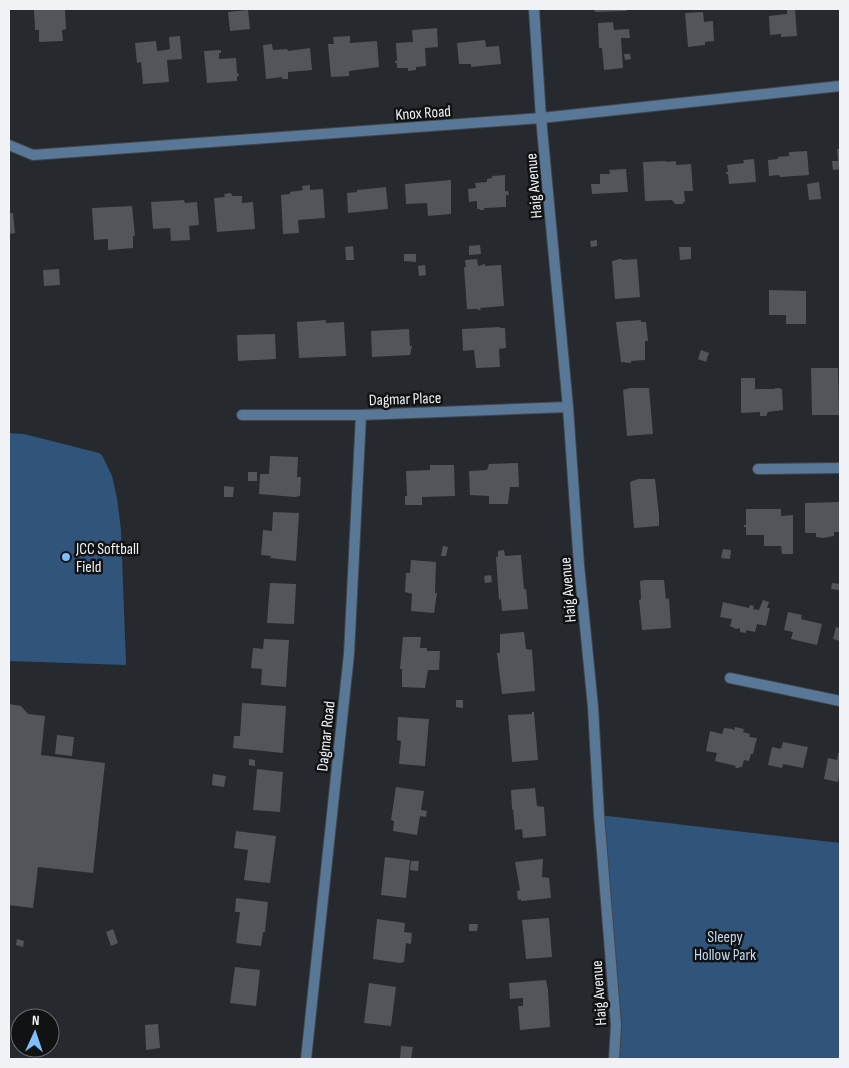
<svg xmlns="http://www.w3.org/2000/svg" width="849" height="1068" viewBox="0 0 849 1068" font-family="'Sofia Sans Condensed',sans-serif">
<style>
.green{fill:#31557a}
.building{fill:#52565a}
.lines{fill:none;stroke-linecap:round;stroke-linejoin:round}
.minor-casing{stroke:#424549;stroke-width:12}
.minor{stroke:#597898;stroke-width:10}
.poi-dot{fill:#80bdfa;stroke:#101214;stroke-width:2}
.labels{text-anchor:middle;stroke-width:5;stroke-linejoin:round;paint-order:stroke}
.street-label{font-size:16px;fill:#f0f2f5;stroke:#101214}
.poi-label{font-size:16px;fill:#f0f2f5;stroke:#101214;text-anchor:start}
.park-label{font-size:16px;fill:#c2d9f2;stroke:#101214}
</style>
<rect width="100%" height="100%" fill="#26292d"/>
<path class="green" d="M9 433 24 434 99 453 102 455 112 476 117 498 121 530 126 665 9 661Z
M599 815 840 843V1059H614Z"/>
<path class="building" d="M38 9H65L66 29 62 30 63 41 39 42V30H35L34 10Z
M594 9H627V11L595 12Z
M787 9H795L797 36 781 37V34L770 35 769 16 787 14Z
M248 10 250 29 230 31 228 12Z
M703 12 704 22 713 21 714 41 705 42V45L688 47 685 13Z
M613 22 614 30 629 29 630 38H621L623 68 604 70 602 48H599L598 23Z
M437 28 438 47 425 48 426 66 416 67V70L408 71V68H397V63H395V61H397L396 43 413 42 412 30Z
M180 36 182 59 167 60 169 82 143 84 141 62 137 63 135 43 156 41 157 51 166 50 170 49 169 37Z
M350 36V43L377 41 379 67 349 71V76L331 77 328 44H334L333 37Z
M485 40 486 47 499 46 501 64 471 67V64H459L457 43Z
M272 44 273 50 287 49 288 51 310 48 312 70 288 72V79H282V77L266 79 263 45Z
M221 50V53H219V59L236 58 237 73H238L239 76H237V81L207 83 204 51Z
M624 54H630L631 59 625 60Z
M837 149H840V169L833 170 832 161H838Z
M807 151 809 175 780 177 779 175 769 176 768 160 778 159V157L789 156V152Z
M754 159 756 182 729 184 728 174H726V172H728L727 165 744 163 743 160Z
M666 161V162L676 161V165L691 164 693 191H684L685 201 682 204H675L672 200 645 201 643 162Z
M626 169 628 192 592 194 591 184H600V174H610L609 170Z
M505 175V191H508L509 195H506V207L484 208V210H480V209H477V201L469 202 468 189 476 188 475 183 487 182V179L492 178V176Z
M451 180V214L428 216 427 203 406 204 405 184Z
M819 182 821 199 809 200 807 184Z
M310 185V190L323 189 325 218 298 220 299 233 283 234 281 195 290 194V192L303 190 302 186Z
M386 187 388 209 348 213 347 193 357 192V190Z
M231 193 232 196H242V203L253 202 255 229 217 232 214 198 225 197 224 194Z
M184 200 185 203 197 202 199 225 189 226 190 240 171 241 170 228 153 229 151 202Z
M132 206 135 236H133V248L108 250V239L94 240 92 208Z
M9 213H13L15 233 9 234Z
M597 240V246L591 247 590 241Z
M480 245 481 254 469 255V246Z
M353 246 354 260H346L345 247Z
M679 247H691V259L680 260Z
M404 254H416V262L404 261Z
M477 259 478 266 485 264V266L501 265 504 306 480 308 481 310H478V309H467L464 267H466L465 260Z
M620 259H622L623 260 637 259 640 297 615 299 612 261Z
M425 265 426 275 419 276 418 266Z
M59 269 60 285 44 286 43 270Z
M769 290 806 291V324H786V315H769Z
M326 320V323L344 322 346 356 299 358 297 322Z
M641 320V322H646L648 341H645V360L631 361V363L621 362 616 322Z
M500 327V328H505L506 348 499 349 500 367 476 368 474 350 463 351 462 329Z
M409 329 410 346H412L410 355 372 357 371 331Z
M275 334 276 359 238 361 237 335Z
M701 350 709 353 706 362 698 359Z
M811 368H838L839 415H812Z
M741 378H755V389H775V388H778L782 389 783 410 768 412 766 416H760V412L741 413Z
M630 388H649L653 434 627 436 623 390Z
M270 456 298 457 297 477H301L300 496 295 497 259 494 260 474H269Z
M518 463 519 487H510L508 504H489V496L470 495 469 471 487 470 489 464Z
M430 465H454L455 496 422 497V505H405V496H407L406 471 430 470Z
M248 472H257V481H248Z
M638 479H655L659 515V526L634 528 630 482Z
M224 486 234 487 233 497H224Z
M840 502V532H834V536L823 538 816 537V533H805V503Z
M746 509H781V516L793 515V554H782L781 546H764V535H746V527H744V525H746Z
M273 512 299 513 296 561 270 558 271 556 261 555 263 530 272 531Z
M443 546 448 547 446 556H441Z
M723 549 731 550 730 559 721 558Z
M504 550 505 556 521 555 524 589H526L528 609 502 611 501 599 499 600 496 557H498V551Z
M411 560 436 562 435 593H437L434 613 411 611 412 594 405 592 406 573H410Z
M491 575 492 582 485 583 484 576Z
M644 580H664L666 599 669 598 671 628 642 630 639 600 641 599 640 581Z
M270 583 296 584 294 624 267 623Z
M832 583 840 584 839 590 831 589Z
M763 600 769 602 767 608H770L766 626 757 624 755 632 746 630V633L740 632V628L736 629 730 626 732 619 720 617 723 602 749 608 750 605 754 606 753 609 759 610Z
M788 612 802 615 801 619 822 624 817 645 791 639 793 632 784 630Z
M836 627 840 628V641L833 639Z
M524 632 526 649 532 650 535 691 502 694 497 653H500V634Z
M403 637H421L420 648H427V651H440L439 670H428L425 688 402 687V669H400Z
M264 639 289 640 286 687 261 685 262 669 251 668 253 648 263 649Z
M456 700H463V708L456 707Z
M242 703 286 706 283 753 233 748 234 736H240Z
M9 704 21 706 28 714 45 716 41 755 105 763 93 873 38 867 33 908 9 905Z
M532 712H534L538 760 512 762 508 715 532 714Z
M398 717 429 719 425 766 399 764 401 741 397 740Z
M735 727 744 729 743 732 750 734 749 737 757 738 753 754H751L749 761 744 760 742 767H739V768H735L736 766 715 761 717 753 706 751 710 731 722 734 724 728 733 729 734 731Z
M57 735 74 737 72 756 55 754Z
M783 742 808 747 803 768 783 764 782 768 768 765 772 747 781 749Z
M838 753H840V776H839L838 782 824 779 828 758 837 760Z
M249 759 255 760V766L249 765Z
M257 769 283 772 280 812 253 810Z
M213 774 226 776 224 787 212 785Z
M396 787 424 791 421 810 427 811 426 817 420 816 417 835 393 831 394 821 391 820Z
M535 788 537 806 544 807 546 836 523 838 522 829 515 830 513 809 512 810 511 790Z
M236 831 276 836 270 883 244 880 248 850 234 848Z
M385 857 410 860 406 898 381 895Z
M543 859 542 877 549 878 551 898 521 901V899L518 900 517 891 520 890 515 862Z
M411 861H419L418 871 410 870Z
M236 898 268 902 265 932H263L261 946 236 943 240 912H235Z
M549 918 552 957 526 959 522 920Z
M377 919 405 923 404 932 412 933 411 944 406 943 404 962 400 963 373 959Z
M469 924H478L477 931H469Z
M113 929 118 943 111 946 106 932Z
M17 939 24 941 23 947 16 945Z
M235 967 260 970 256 1006 230 1003Z
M546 980 548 990 550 1027 520 1030 518 1006H523V998L510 999 509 983Z
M369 983 396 987 391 1026 364 1023Z
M158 1024 160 1048 146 1050 145 1025Z
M401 1046 413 1047 411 1059H400Z"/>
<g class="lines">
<g class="minor-casing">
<path id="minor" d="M534 9 541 118 568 407 579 565 593 707 599 815 616 1025 614 1059
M9 145 33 155 541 118 840 86
M242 415H361L568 407
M758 469 840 468
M730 678 840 701
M306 1059 349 654 361 415"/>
</g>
<use href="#minor" class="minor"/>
</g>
<circle class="poi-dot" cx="66" cy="557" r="5"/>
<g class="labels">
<g class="street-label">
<text transform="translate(423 112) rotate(-4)" y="6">Knox Road</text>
<text transform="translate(533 186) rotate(-95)" y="6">Haig Avenue</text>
<text transform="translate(405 398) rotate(-2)" y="6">Dagmar Place</text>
<text transform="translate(567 590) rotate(-95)" y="6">Haig Avenue</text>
<text transform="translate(325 736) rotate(-84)" y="6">Dagmar Road</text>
<text transform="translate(598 993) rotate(-94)" y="6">Haig Avenue</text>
</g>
<g class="poi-label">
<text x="76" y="554">JCC Softball<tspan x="76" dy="18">Field</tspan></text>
</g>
<g class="park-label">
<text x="725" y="942">Sleepy<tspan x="725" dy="18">Hollow Park</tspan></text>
</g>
</g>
<rect width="849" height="1068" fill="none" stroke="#f0f2f5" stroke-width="20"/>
<g transform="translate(35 1033) rotate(3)"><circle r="24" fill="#101214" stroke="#6a6c6e"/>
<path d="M0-4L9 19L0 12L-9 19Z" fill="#80bdfa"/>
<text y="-8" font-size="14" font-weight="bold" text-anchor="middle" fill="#f0f2f5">N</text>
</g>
</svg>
